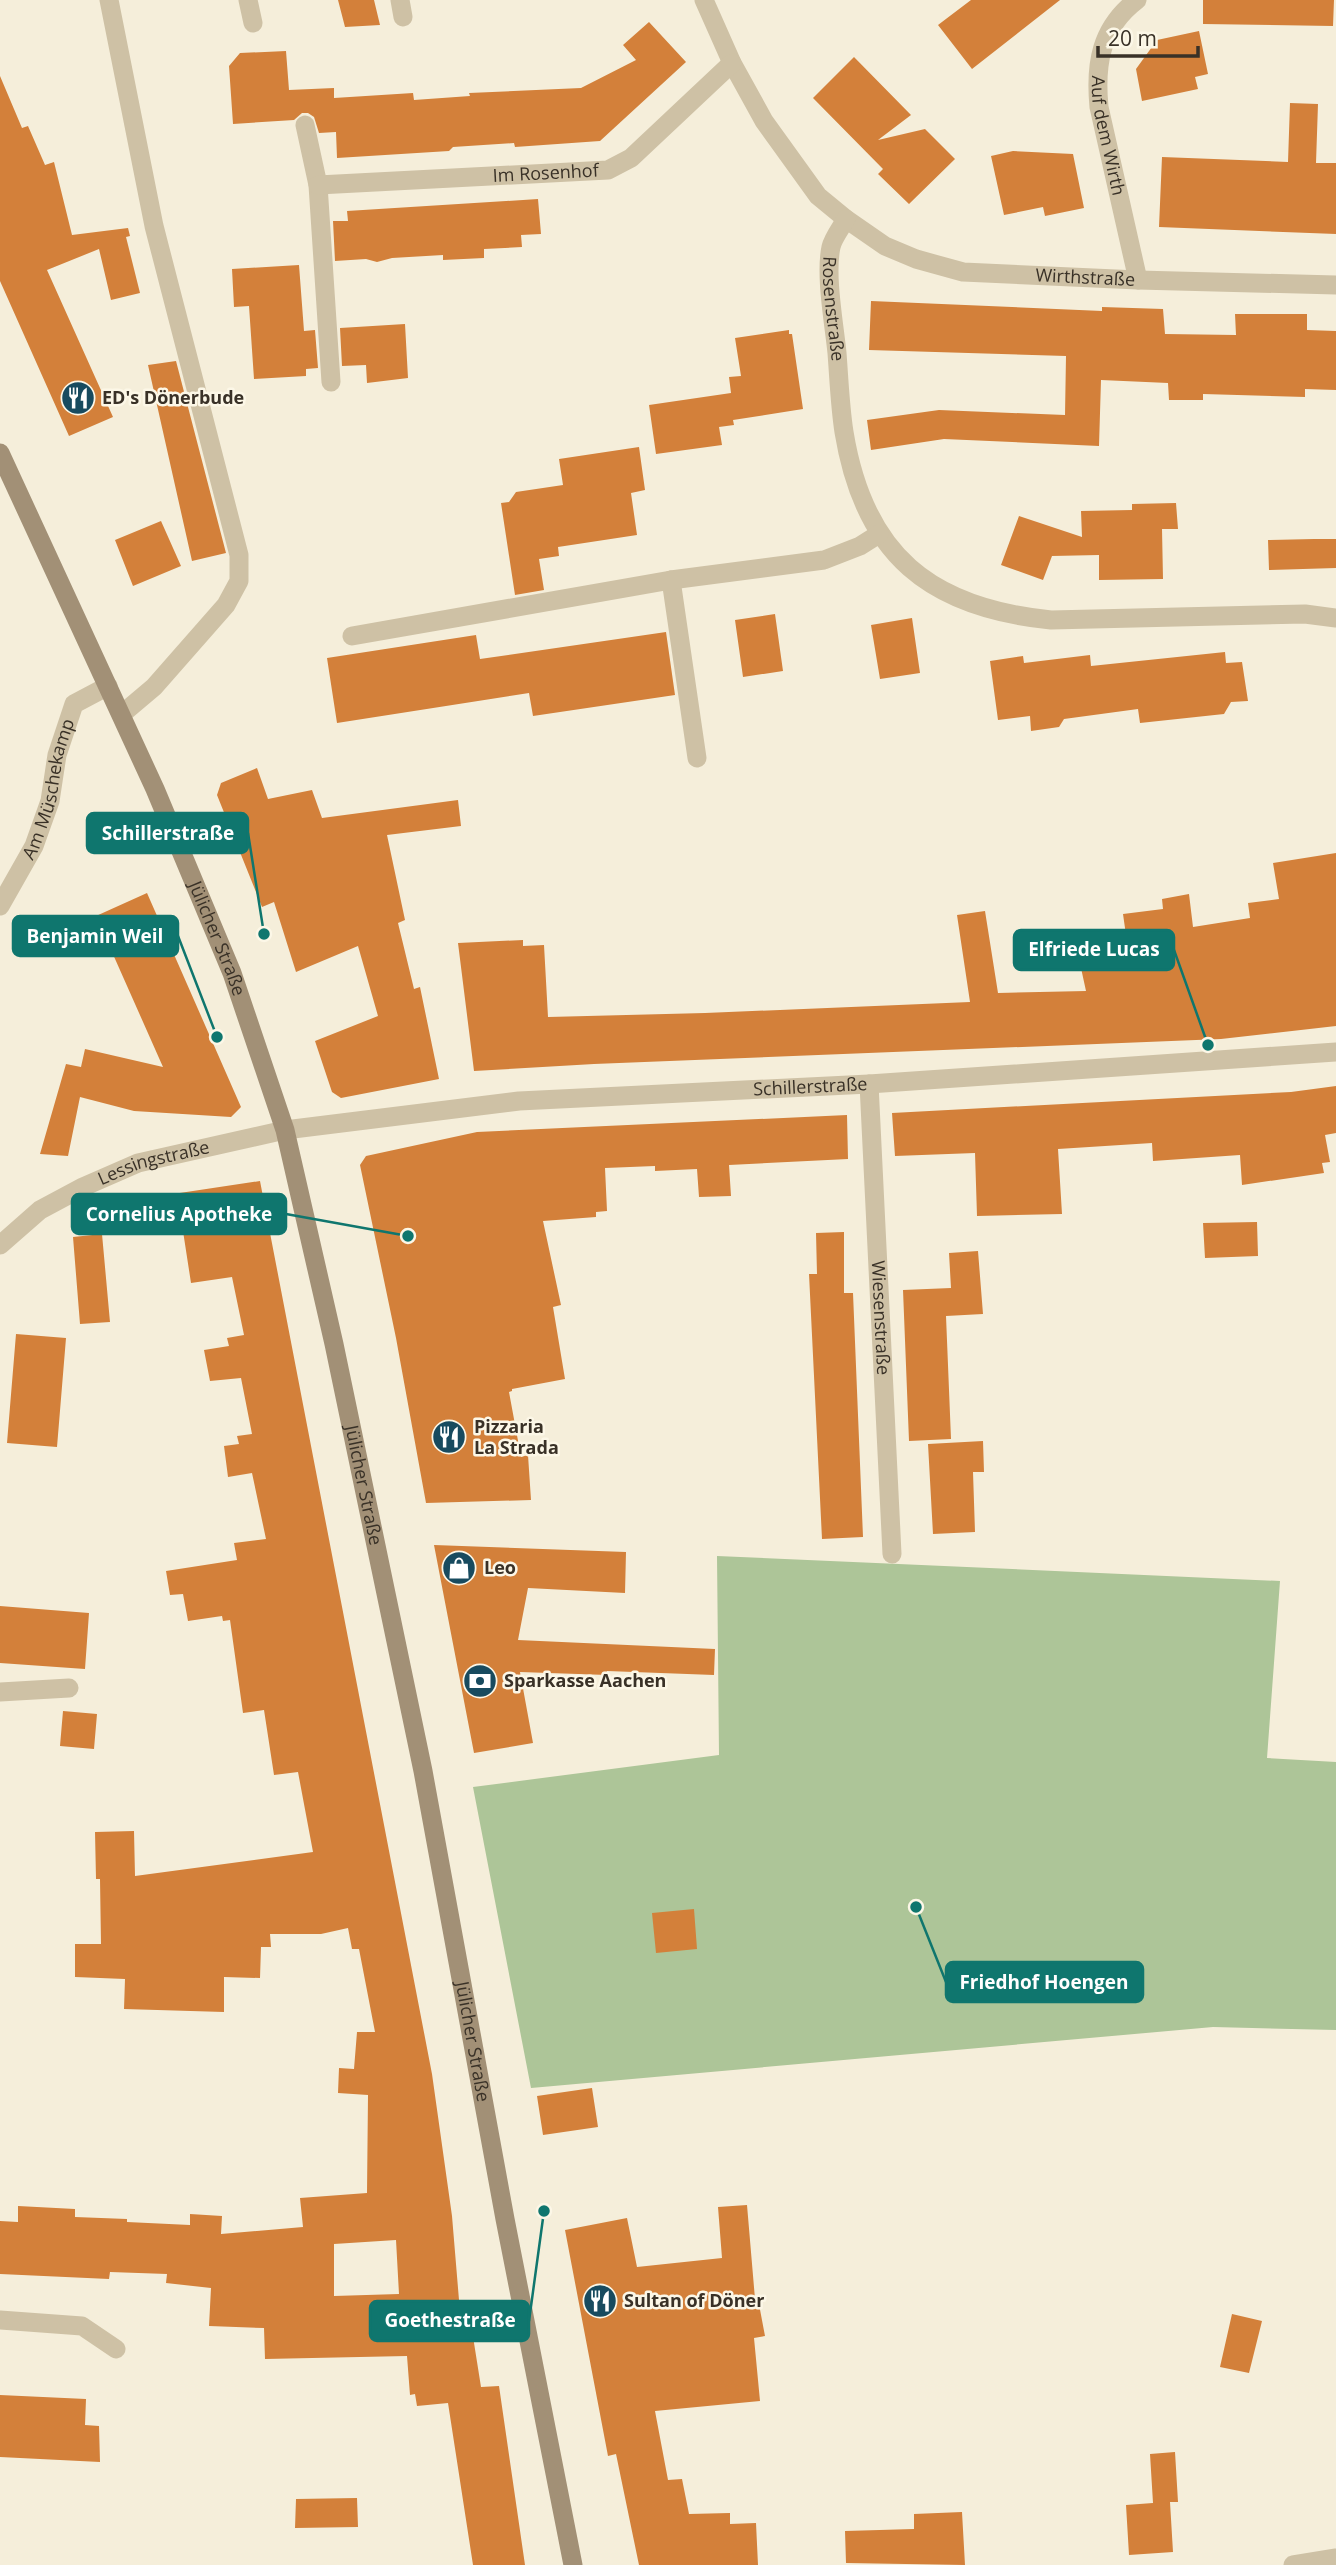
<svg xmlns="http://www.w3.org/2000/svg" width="1336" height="2565" viewBox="0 0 1336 2565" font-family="'Open Sans',sans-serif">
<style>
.green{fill:#adc598}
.building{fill:#d3803a;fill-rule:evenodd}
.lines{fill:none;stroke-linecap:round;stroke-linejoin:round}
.service{stroke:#cec1a5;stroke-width:19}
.minor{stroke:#cec1a5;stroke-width:19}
.secondary{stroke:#a29076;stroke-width:19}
.labels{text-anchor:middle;stroke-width:5;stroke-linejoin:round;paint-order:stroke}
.street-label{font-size:18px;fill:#393127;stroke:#fcf7e7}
.poi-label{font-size:18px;font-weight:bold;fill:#393127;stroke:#fcf7e7;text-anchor:start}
.leader{fill:none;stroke:#0f766e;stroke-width:2.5}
.callout-dot{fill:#0f766e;stroke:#fcf7e7;stroke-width:2.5}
.callout{fill:#0f766e;stroke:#0f766e;stroke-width:2.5}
.callout-label{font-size:19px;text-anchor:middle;font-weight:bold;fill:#fff}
</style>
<rect width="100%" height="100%" fill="#f5eeda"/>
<path class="green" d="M717 1556 1280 1581 1267 1758 1336 1762V2030L1213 2027 531 2088 473 1787 719 1755Z"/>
<path class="building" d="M338 0H374L380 25 345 27Z
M971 0H1060L972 69 938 25Z
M1203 0H1334L1333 26 1203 24Z
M649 22 686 62 600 141 515 147 514 143 453 147 449 151 337 158 336 132 319 133 314 117 308 113H302L294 120 233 124 229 66 240 53 286 51 289 90 334 88V98L413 93 414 100 470 96 469 93 581 88 636 60 623 45Z
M1199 31 1208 74 1195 77 1198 89 1142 101 1136 69 1157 40Z
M854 57 911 115 878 140 925 129 955 159 909 204 878 174 883 169 813 98Z
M0 76 22 128 28 126 45 165 54 162 72 235 128 228 130 236 126 237 140 293 111 300 99 249 47 270 113 417 69 436 0 281Z
M1290 103 1318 104 1316 163H1336V234L1159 227 1162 157 1288 162Z
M1013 151 1073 154 1084 208 1045 216 1043 207 1004 215 991 156Z
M538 199 541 234 521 235 522 247 484 249V258L443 260V255L392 258 377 262 366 259 335 261 333 221H348L347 211Z
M299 265 304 331 315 330 318 368 306 369V376L254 379 249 306 234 307 232 269Z
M871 301 1102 311V307L1163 309 1165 334 1236 335 1235 314H1307V330L1336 331V390L1305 389V397L1203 394V400H1169L1168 383 1101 380 1099 446 944 439 871 450 867 420 939 410 1065 415 1066 356 869 350Z
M405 324 408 378 367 383 366 365 342 366 340 328Z
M789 330V334H792L803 409 733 420 734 425 719 427 722 445 656 454 649 405 731 393 729 377 741 376 735 338Z
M176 361 226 553 192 561 148 365Z
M639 447 645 490 631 493 637 535 558 547 559 556 539 559 544 590 515 595 501 503 509 502 516 492 563 485 559 459Z
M1176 503 1178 529H1162L1163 579 1099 580V555L1052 556 1043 580 1001 565 1019 516 1082 537 1081 511 1132 510V504Z
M161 521 181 566 133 586 115 540Z
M1314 539H1336V568L1269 570 1268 540Z
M775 614 783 671 743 677 735 620Z
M912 618 920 673 880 679 871 625Z
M666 632 675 695 533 716 529 693 337 723 327 658 476 635 480 659Z
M1225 652 1226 663 1242 662 1248 701 1231 702 1224 714 1140 723 1138 709 1064 719 1059 727 1031 731 1030 716 998 720 990 661 1023 656 1024 663 1090 655 1091 666Z
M257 768 268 799 312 790 322 818 458 800 461 826 387 835 405 920 398 923 414 989 420 987 439 1079 341 1098 332 1092 315 1041 378 1016 358 946 296 972 274 902 262 907 217 795 221 783Z
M1336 853V1026L1221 1039 594 1064 474 1071 458 943 523 940V946L544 945 548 1017 705 1013 970 1002 957 915 985 911 998 993 1086 991 1081 968 1112 966 1109 938 1126 935 1123 914 1163 909 1162 899 1189 894 1193 927 1250 918 1248 903 1279 899 1273 863Z
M147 893 241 1107 231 1117 134 1111 80 1097 68 1156 40 1154 66 1064 81 1067 85 1049 163 1067 96 916Z
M1336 1086V1133L1325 1135 1330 1162 1322 1163 1324 1173 1242 1185 1240 1155 1153 1161 1152 1143 1058 1149 1062 1214 977 1216 975 1153 895 1156 892 1113 1291 1092Z
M847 1115 848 1159 729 1165 731 1196 699 1197 697 1169 655 1171V1166L605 1168 607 1211 596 1212V1217L543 1221 561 1305 553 1307 565 1379 512 1389V1391L509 1392 521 1457 528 1455 531 1500 426 1503 396 1338 360 1165 366 1156 477 1132Z
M260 1181 432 2074 452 2216 461 2324H471L481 2387 499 2386 525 2565H473L448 2403 417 2406 415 2394 410 2395 407 2356 265 2359 264 2328 209 2326 211 2288 166 2283 167 2274 110 2272 109 2279 0 2274V2221L18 2222V2206L75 2209V2217L127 2219V2222L190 2225V2214L222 2216 221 2234 303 2227 300 2198 367 2193 368 2095 338 2093 339 2068 354 2069 357 2032H375L359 1949H352L348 1928 321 1934H270L271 1947H261L260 1978 224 1977V2012L124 2009 125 1979 75 1977V1944H101L100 1879H96L95 1832 134 1831 135 1876 313 1852 298 1772 274 1775 264 1710 243 1713 230 1620 223 1621 222 1616 188 1621 183 1594 170 1595 166 1571 237 1560 234 1543 266 1539 252 1473 228 1477 224 1446 239 1444 237 1436 252 1434 241 1378 210 1381 204 1350 229 1346 227 1338 244 1335 232 1277 191 1283 181 1218 102 1230 100 1205ZM396 2240 399 2294 334 2296V2244Z
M1257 1222 1258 1256 1205 1258 1203 1223Z
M844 1232V1293H853L863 1537 822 1539 809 1274H817L816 1233Z
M102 1234 110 1322 80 1324 73 1237Z
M978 1251 983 1314 946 1316 951 1439 909 1441 903 1290 951 1288 949 1253Z
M16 1334 66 1338 57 1447 7 1443Z
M983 1441 984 1472H973L975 1532 933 1534 928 1444Z
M434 1545 626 1552 625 1593 528 1588 518 1640 715 1649 714 1675 607 1671V1675L520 1672 533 1743 474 1753Z
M0 1606 89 1613 85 1669 0 1663Z
M63 1711 97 1714 94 1749 60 1746Z
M694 1909 697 1949 656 1953 652 1913Z
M592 2088 598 2127 543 2135 537 2096Z
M747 2205 755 2299H758L765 2336 754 2338 760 2401 655 2411 668 2480 682 2479 689 2514 730 2513V2524L756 2523 758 2565H639L616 2454 608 2456 565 2230 627 2218 637 2267 722 2258 718 2207Z
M1232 2314 1262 2321 1249 2373 1220 2367Z
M0 2395 86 2399 85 2425 99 2426 100 2462 0 2457Z
M1175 2452 1178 2502H1170L1173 2552 1129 2555 1126 2505 1153 2503 1150 2454Z
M357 2498 358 2527 295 2528 296 2499Z
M962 2512 965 2565 846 2563 845 2531 914 2529V2514Z"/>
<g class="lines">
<path class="service" d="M109 0 154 226 239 555V581L226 605 154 687 122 714
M671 580 697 758
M0 1692 69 1688"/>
<g class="minor">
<path d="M248 0 253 23"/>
<path d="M400 0 403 17"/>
<path id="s1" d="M704 0 732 63 764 121 818 196 846 219 885 246 916 259 963 272 1138 280 1336 285"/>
<path id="s2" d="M1137 0C1100 28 1095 65 1099 107L1138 280"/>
<path d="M305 125 318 185 331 382"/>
<path id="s3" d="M318 185 608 170 631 158 732 63"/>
<path id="s4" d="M846 219C841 228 833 238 831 247 825 275 834 323 837 353 839 379 840 406 844 432 864 555 930 608 1051 620L1305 614 1336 618"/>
<path d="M352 636 671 580 824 560 860 546 879 534"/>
<path id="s5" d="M0 906 34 846 50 801 57 755 74 704 108 686"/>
<path id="s6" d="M869 1084 892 1554"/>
<path id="s7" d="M0 1245 40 1210 83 1187 138 1163 285 1130 519 1101 869 1084 1336 1052"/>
<path d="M0 2320 82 2326 116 2349"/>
<path d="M1293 2565 1336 2558"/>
</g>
<path class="secondary" id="s8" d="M0 453 155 789 232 973 285 1130 334 1344 423 1771 505 2219 573 2565"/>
</g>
<defs>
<g id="restaurant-disc" transform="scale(1.75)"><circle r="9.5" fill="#184b5f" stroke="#fcf7e7"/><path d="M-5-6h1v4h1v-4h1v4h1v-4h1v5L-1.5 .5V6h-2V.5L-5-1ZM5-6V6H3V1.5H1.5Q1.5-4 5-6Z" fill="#fff"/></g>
<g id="shop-disc" transform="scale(1.75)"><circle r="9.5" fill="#184b5f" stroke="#fcf7e7"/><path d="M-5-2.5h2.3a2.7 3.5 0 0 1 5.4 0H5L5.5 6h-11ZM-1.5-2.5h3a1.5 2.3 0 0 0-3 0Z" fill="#fff"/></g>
<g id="bank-disc" transform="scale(1.75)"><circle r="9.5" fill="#184b5f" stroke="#fcf7e7"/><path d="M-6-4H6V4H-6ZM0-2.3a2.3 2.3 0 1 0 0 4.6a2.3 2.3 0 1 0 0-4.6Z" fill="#fff"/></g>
</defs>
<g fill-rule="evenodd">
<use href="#restaurant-disc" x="78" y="398"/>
<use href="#restaurant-disc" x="449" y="1437"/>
<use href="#shop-disc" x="459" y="1568"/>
<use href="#bank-disc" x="480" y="1681"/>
<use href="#restaurant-disc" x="600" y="2301"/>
</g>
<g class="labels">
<g class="street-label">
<text dy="6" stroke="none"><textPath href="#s2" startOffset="149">Auf dem Wirth</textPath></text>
<text dy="6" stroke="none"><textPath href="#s3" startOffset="228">Im Rosenhof</textPath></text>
<text dy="6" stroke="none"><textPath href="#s1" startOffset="516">Wirthstraße</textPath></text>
<text dy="6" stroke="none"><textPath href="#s4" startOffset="94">Rosenstraße</textPath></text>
<text dy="6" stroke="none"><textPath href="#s5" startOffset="128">Am Müschekamp</textPath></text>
<text dy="6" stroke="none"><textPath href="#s8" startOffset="532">Jülicher Straße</textPath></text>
<text dy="6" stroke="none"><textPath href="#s7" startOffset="840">Schillerstraße</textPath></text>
<text dy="6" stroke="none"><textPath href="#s7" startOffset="177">Lessingstraße</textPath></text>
<text dy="6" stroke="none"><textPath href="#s6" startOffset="234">Wiesenstraße</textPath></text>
<text dy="6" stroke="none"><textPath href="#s8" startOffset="1099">Jülicher Straße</textPath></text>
<text dy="6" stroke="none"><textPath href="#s8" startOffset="1666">Jülicher Straße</textPath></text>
</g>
<g class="poi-label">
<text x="102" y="404">ED's Dönerbude</text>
<text x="474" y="1433">Pizzaria<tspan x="474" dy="21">La Strada</tspan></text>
<text x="484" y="1574">Leo</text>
<text x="504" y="1687">Sparkasse Aachen</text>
<text x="624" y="2307">Sultan of Döner</text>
</g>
</g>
<path class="leader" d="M264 934L248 833M217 1037L178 936M1208 1045L1174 950M408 1236L286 1214M916 1907L946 1982M544 2211L529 2321"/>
<g class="callout-dot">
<circle cx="264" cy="934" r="7"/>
<circle cx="217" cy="1037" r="7"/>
<circle cx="1208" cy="1045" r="7"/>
<circle cx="408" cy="1236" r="7"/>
<circle cx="916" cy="1907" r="7"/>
<circle cx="544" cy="2211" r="7"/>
</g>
<g class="callout">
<rect x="87" y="813" width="161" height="40" rx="7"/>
<rect x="13" y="916" width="165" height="40" rx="7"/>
<rect x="1014" y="930" width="160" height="40" rx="7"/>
<rect x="72" y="1194" width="214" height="40" rx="7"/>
<rect x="946" y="1962" width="197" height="40" rx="7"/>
<rect x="370" y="2301" width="159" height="40" rx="7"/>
</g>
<g class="callout-label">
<text x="168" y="840">Schillerstraße</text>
<text x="95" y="943">Benjamin Weil</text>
<text x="1094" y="956">Elfriede Lucas</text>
<text x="179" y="1221">Cornelius Apotheke</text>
<text x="1044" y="1989">Friedhof Hoengen</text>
<text x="450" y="2327">Goethestraße</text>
</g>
<path d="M1098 46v10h100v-10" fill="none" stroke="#393127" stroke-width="3.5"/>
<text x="1108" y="46" font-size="21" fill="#393127" stroke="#fcf7e7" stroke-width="5" paint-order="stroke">20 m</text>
</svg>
